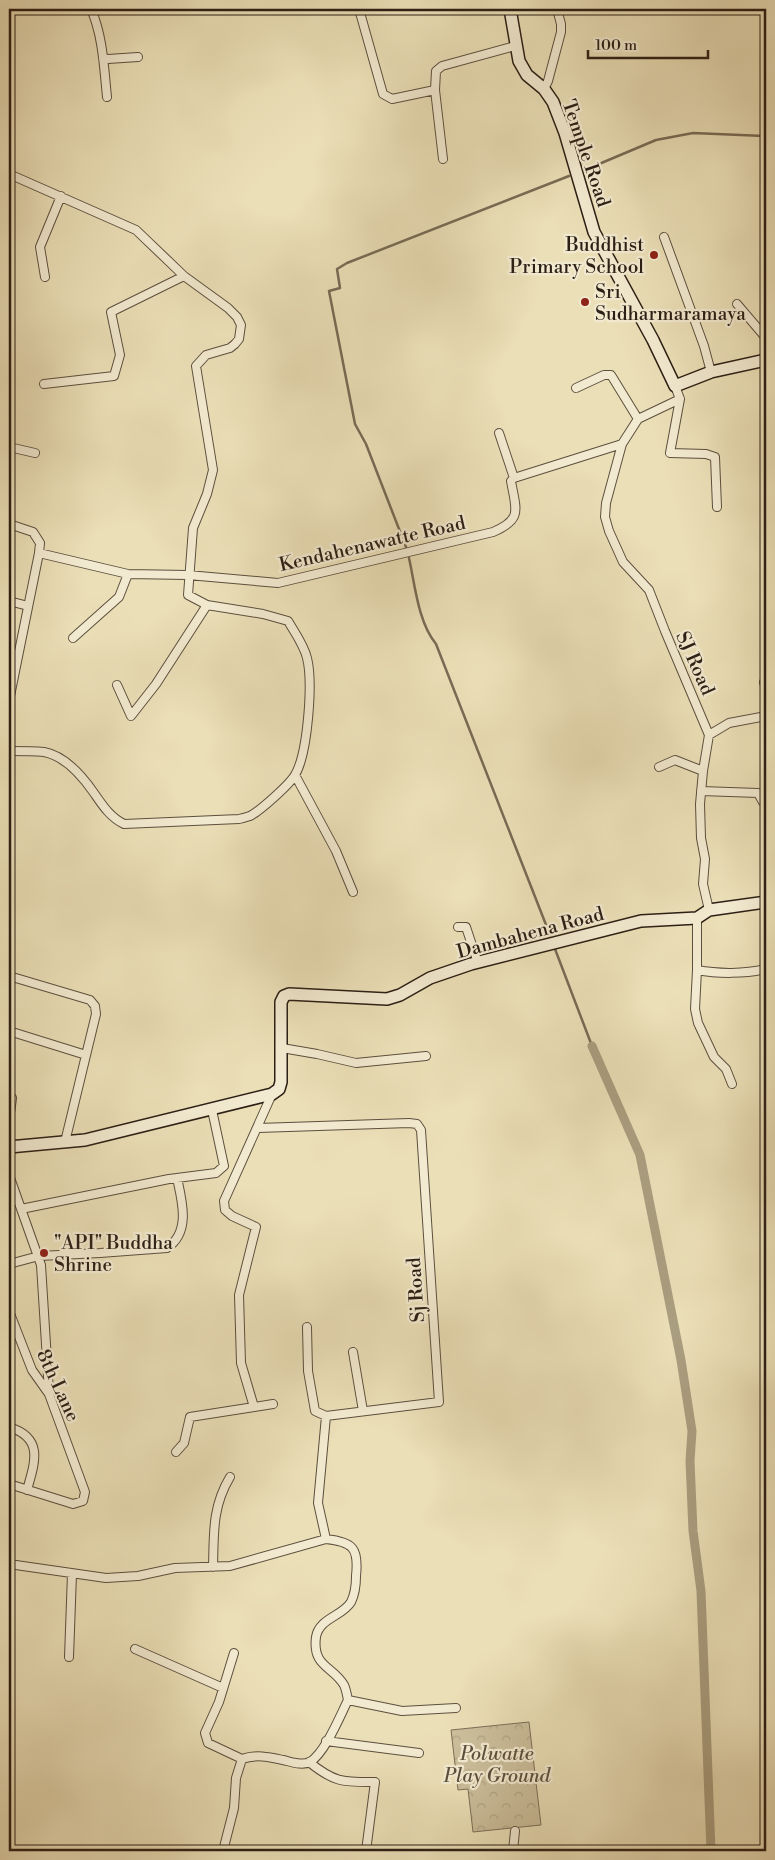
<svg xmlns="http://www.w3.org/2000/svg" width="775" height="1860" viewBox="0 0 775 1860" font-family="'Libre Bodoni',serif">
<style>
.park{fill:url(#park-crowns);stroke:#7c6e58}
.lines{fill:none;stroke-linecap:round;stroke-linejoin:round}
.stream{stroke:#786b55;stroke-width:2.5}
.canal{stroke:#aa9e80;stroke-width:9}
.street-casing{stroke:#5c4f3e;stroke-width:10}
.secondary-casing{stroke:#2c1f15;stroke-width:14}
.street{stroke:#f2ead0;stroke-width:8}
.secondary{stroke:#f2ead0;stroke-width:11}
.poi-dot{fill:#8f2418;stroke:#f2ead0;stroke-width:2}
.labels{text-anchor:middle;stroke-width:4.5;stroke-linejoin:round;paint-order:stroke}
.street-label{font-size:19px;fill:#2c1f15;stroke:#f2ead0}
.poi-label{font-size:19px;fill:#2c1f15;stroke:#f2ead0;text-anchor:start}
.park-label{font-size:19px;font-style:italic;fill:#5c4f3d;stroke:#f2ead0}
</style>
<defs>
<pattern id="park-crowns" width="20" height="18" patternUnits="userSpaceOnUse" patternTransform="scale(1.25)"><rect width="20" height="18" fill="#cbbe9b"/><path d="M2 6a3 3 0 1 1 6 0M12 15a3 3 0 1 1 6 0" fill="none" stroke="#aea385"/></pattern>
</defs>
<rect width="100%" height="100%" fill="#ebdfb7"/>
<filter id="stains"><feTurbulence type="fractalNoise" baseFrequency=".004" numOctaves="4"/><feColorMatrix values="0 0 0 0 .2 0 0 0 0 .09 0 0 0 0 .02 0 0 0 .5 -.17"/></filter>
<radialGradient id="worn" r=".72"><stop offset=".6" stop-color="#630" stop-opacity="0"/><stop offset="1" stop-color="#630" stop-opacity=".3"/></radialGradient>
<path class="park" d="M529 1722 541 1825 473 1832 468 1789 458 1790 451 1730Z"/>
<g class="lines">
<path class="stream" d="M580 172 656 140 693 133 766 136
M406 547 366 444 355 424 329 291 340 288 337 269 347 263 569 176
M409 558C415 585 418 622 436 644L550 935
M555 949 592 1046"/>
<path class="canal" d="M592 1046 640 1155 681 1360 692 1431 690 1461 693 1531 701 1591 711 1851"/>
<g class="street-casing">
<path id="street" d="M91 9C103 36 104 68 107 97
M359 9 383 94 392 99 435 90
M103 58 108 59 138 57
M544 89 548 81 561 32V24L557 9
M443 159 435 90 436 71 442 66 515 46
M9 174 136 230 184 276 228 308 237 317 241 325 239 339 235 344 230 348 206 355 196 366 213 470 207 494 193 528 188 595 207 605 263 614 288 621C295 633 304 645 307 658 313 682 308 753 295 775 290 784 260 811 250 816 247 817 243 818 239 819L124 824C110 817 103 806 94 793 83 777 65 756 44 752 33 751 20 751 9 751
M664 237 704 346 711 372
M45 277 40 247 61 196
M737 304 766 338
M44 384 114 376 120 355 111 312 184 276
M576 388 604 375H611L638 419
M680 399 670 453 706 454 715 457 717 507
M499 433 514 478
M622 444 606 503 605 517 609 531 623 562 649 590 665 631 709 735 703 771 700 804 701 838 705 859 703 884 709 910
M9 447 35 453
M9 524 33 532 40 543 39 553 128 574 188 575 278 583 493 532C523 519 516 510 511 481L514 478 622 444 638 419 680 399 675 386
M9 601 28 606
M73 638 119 597 128 574
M764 682 766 690
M117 685 131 716 156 684 207 605
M9 701 39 553
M709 735 729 723 766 716
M659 767 675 760 703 771
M295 775 336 851 353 892
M701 791 758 793 763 802
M697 918V970L695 1009 698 1023 714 1057 726 1069 732 1084
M458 927H466L478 963
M697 970C718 974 745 974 766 969
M9 976 90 1000 95 1006 96 1014 65 1142
M9 1031 86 1055
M282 1048 317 1054 356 1063 426 1056
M272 1094 224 1201 225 1210 232 1216 256 1227 239 1295 241 1363 254 1407 273 1404
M9 1097 12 1098 9 1121
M258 1128 409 1123 417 1124 421 1130 439 1402 326 1416 315 1411 308 1371 307 1327
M9 1175 41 1265 49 1392
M21 1209 169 1179 216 1173 224 1166 212 1110
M9 1264 39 1256 100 1253 167 1248C191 1232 182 1201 177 1178
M9 1311 32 1370 49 1394 85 1492 83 1501 73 1504 9 1484
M353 1352 363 1411
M9 1427C44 1438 35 1462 27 1490
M176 1452 184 1443 190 1417 254 1407
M326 1539 318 1503 326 1416
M9 1564 106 1578 138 1576 175 1568 230 1566 326 1539C353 1542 359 1548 356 1576 356 1585 355 1594 351 1602 343 1616 319 1618 316 1637 312 1667 333 1666 344 1685 346 1689 347 1695 348 1700 340 1716 325 1753 310 1762 302 1766 292 1762 283 1760 269 1757 256 1754 242 1759L208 1743 205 1733 219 1702 234 1653
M213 1567C214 1533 212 1507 230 1477
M135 1649 223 1688
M69 1657 72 1574
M348 1700 402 1711 456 1708
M326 1741 419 1753
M309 1762C335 1783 343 1782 375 1782L366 1851
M223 1851 234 1808 236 1778 242 1759
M513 1851 515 1831"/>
</g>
<g class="secondary-casing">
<path id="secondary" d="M510 9 519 61 527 75 544 89 553 102 565 133 594 232 653 340 675 386 711 372 766 360
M9 1147 85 1140 272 1094 279 1089 281 1082V1002L284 996 289 994 387 999 400 995 430 978 471 964 641 921 697 918 709 910 766 902"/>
</g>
<use href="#street" class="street"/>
<use href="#secondary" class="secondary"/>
</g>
<g class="poi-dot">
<circle cx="654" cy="255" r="5"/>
<circle cx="585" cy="302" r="5"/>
<circle cx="44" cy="1253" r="5"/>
</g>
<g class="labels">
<g class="street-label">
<text transform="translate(587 153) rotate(71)" y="7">Temple Road</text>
<text transform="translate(372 543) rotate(-13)" y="7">Kendahenawatte Road</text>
<text transform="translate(696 663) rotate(66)" y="7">SJ Road</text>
<text transform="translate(530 932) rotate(-15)" y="7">Dambahena Road</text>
<text transform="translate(415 1290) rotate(-94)" y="7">Sj Road</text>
<text transform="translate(59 1385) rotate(65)" y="7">8th Lane</text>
</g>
<g class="poi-label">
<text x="644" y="251" text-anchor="end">Buddhist<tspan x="644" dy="22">Primary School</tspan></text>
<text x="595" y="298">Sri<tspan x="595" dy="22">Sudharmaramaya</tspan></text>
<text x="54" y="1249">"API" Buddha<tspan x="54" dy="22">Shrine</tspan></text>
</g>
<g class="park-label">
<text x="497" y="1760">Polwatte<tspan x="497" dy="22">Play Ground</tspan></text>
</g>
</g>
<rect width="775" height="1860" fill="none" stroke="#ebdfb7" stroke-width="30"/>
<rect x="10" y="10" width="755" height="1840" fill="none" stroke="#2c1f15" stroke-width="2.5"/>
<rect x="15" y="15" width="745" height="1830" fill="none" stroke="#2c1f15"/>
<path d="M588 50v8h120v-8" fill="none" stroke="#2c1f15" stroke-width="2.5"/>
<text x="595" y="50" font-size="15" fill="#2c1f15" stroke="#f2ead0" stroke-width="4" paint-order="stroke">100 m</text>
<rect width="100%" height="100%" filter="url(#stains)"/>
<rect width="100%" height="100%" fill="url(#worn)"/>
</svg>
